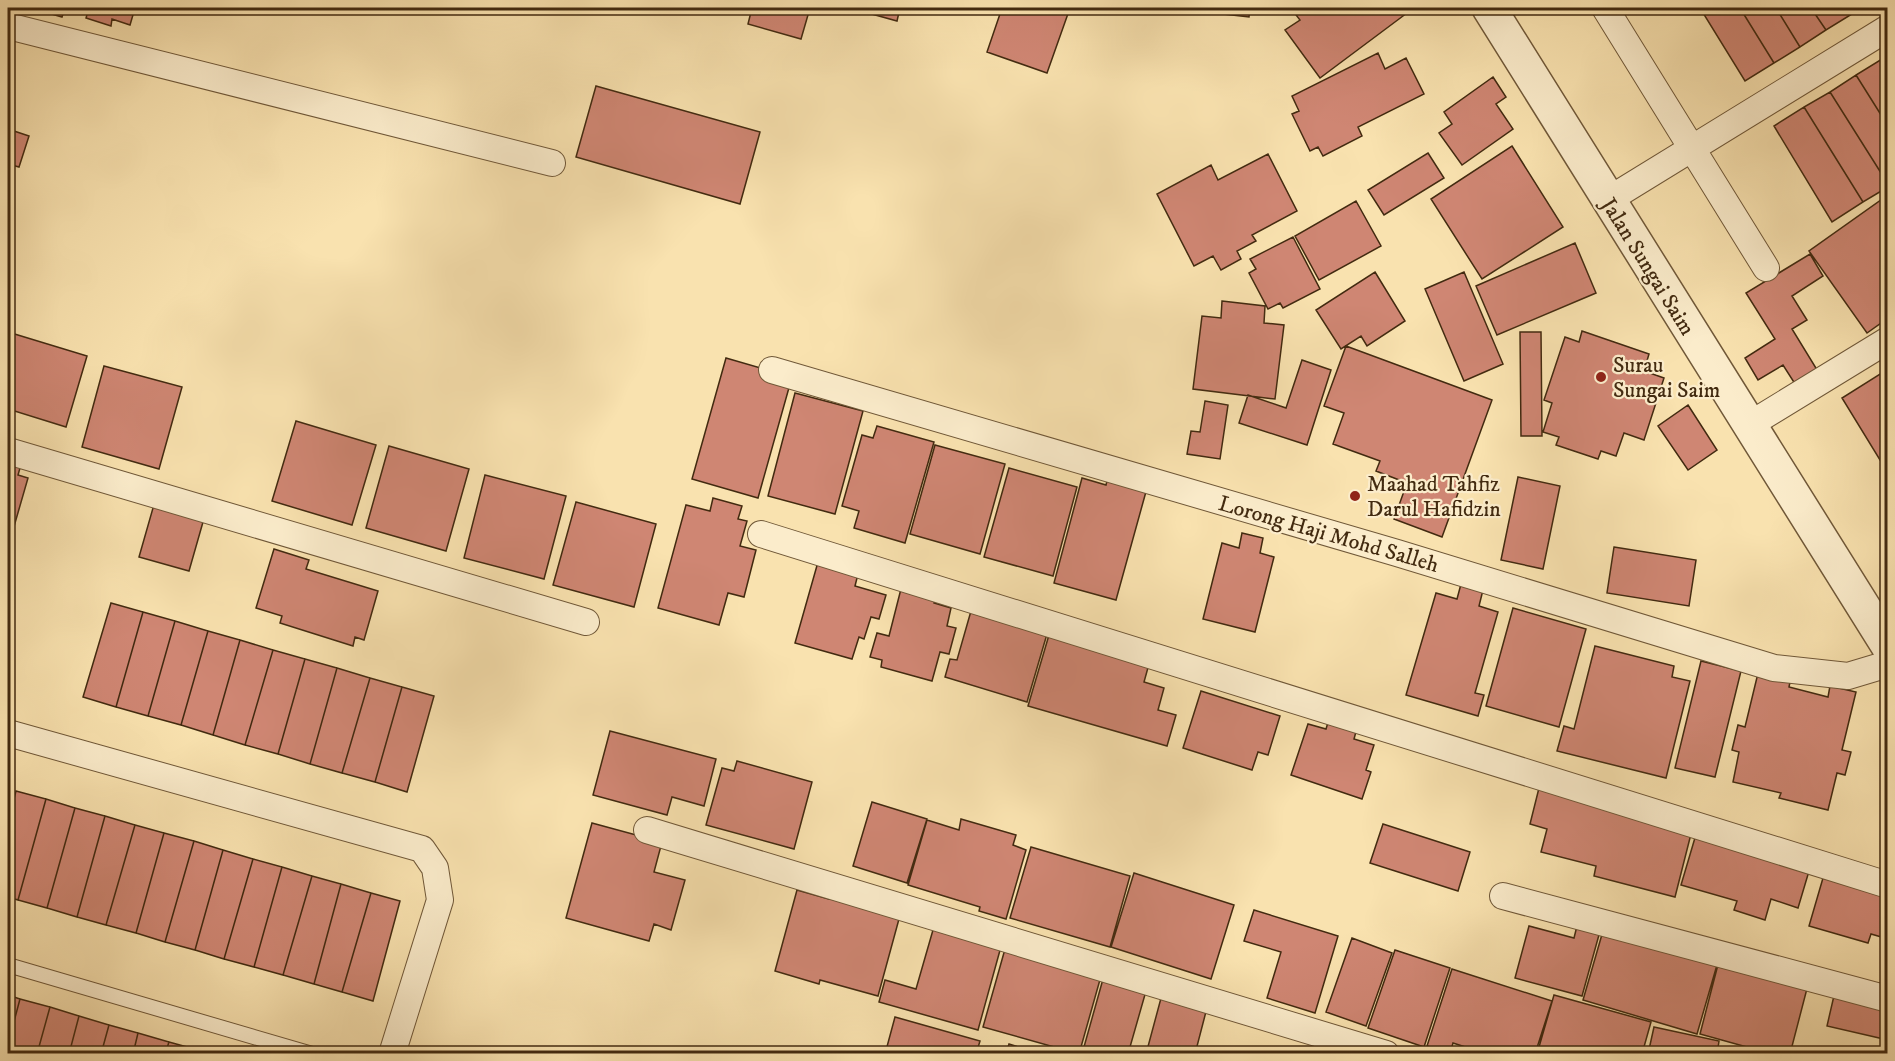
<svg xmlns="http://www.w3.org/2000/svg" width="1895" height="1061" viewBox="0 0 1895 1061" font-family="'IM FELL DW Pica',serif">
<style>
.building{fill:#cf8673;stroke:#422a10;stroke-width:1.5}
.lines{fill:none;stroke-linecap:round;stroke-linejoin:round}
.service-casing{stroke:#705838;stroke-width:16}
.minor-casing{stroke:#705838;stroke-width:28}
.tertiary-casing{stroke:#705838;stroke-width:36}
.service{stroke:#fbeccb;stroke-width:14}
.minor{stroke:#fbeccb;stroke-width:26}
.tertiary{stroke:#fbeccb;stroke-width:33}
.poi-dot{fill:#8f2418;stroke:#fbeccb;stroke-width:2}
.labels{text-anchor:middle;stroke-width:4.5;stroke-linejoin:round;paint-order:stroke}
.street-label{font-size:22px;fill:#422a10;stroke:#fbeccb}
.poi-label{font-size:22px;fill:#422a10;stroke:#fbeccb;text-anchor:start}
</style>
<rect width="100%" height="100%" fill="#f9e2af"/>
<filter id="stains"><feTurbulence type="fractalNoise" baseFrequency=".00333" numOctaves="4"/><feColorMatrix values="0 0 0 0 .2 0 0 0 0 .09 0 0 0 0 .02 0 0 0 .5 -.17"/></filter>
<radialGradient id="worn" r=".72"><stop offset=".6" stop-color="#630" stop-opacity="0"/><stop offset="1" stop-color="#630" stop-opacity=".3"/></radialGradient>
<path class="building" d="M31 8H65L62 17Z
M89 8H135L130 25 112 19 111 26 86 18Z
M734 8H810L801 39 748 24 751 12Z
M850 8H900L897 21Z
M1002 8H1070L1047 73 987 52Z
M1207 8H1250L1249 17 1206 12Z
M1298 8H1409L1411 10 1320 78 1285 30 1300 20 1293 11Z
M1700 8H1740L1774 63 1745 81Z
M1740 8H1776L1800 47 1774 63Z
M1776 8H1811L1826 30 1800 47Z
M1811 8H1848L1852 14 1826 30Z
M1848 8H1862L1852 14Z
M1378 53 1385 69 1406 58 1424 94 1358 127 1362 136 1323 156 1318 147 1310 151 1292 114 1299 111 1292 96Z
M1888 56V68L1882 59Z
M1882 59 1888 68V126L1856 75Z
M1856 75 1888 126V184L1830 92Z
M1493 77 1506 97 1496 104 1513 129 1462 165 1439 133 1452 124 1444 112Z
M596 86 760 132 740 204 576 157Z
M1830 92 1888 184V187L1863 202 1804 107Z
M1804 107 1863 202 1832 222 1774 126Z
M8 129 29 136 19 167 8 164Z
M1512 146 1563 227 1482 279 1431 199Z
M1428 153 1444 178 1384 215 1368 190Z
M1268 154 1297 211 1252 235 1256 241 1237 251 1241 259 1221 270 1213 256 1194 266 1157 194 1211 165 1218 180Z
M1888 195V318L1867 333 1809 251Z
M1356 201 1381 246 1319 280 1295 236Z
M1293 237 1320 289 1283 308 1280 303 1268 309 1249 273 1256 269 1250 259Z
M1575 243 1596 293 1497 335 1476 286Z
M1810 254 1823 276 1792 296 1807 320 1792 329 1819 373 1797 387 1783 365 1758 380 1745 358 1775 339 1746 293Z
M1375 272 1405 321 1367 346 1361 336 1341 349 1316 310Z
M1464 272 1503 364 1464 381 1425 289Z
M1222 301 1265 306 1264 323 1284 325 1275 399 1193 389 1202 316 1221 318Z
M1582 331 1649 354 1644 371 1664 378 1644 440 1624 433 1616 456 1601 451 1598 459 1556 445 1559 437 1543 432 1552 403 1544 400 1565 337 1579 342Z
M8 332 87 356 66 427 8 409Z
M1520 332H1541L1542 436H1521Z
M1346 346 1492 400 1442 537 1394 519 1407 483 1376 471 1380 461 1333 444 1344 413 1324 406Z
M726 358 792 377 758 498 692 479Z
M1302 360 1331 370 1307 445 1239 423 1248 395 1286 408Z
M104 366 182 387 159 469 82 447Z
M1888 369V455L1880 460 1842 398Z
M795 393 863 411 835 514 768 496Z
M1205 401 1228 405 1220 459 1187 454 1191 431 1200 432Z
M1688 405 1717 450 1688 470 1658 426Z
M296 421 376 445 352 525 272 501Z
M877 426 934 442 905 543 854 528 859 511 842 506 862 435 873 438Z
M935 445 1005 464 980 554 910 534Z
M389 446 469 469 446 551 366 528Z
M8 456 22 461 18 475 28 478 13 530 8 528Z
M1009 468 1077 487 1053 576 984 557Z
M485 475 566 496 544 579 464 558Z
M1108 477 1147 488 1116 600 1054 583 1082 478 1106 485Z
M1518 477 1560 486 1543 569 1501 560Z
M713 498 742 506 738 519 747 521 740 546 756 550 744 597 728 593 719 625 658 608 686 505 710 511Z
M155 501 205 515 189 571 139 557Z
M576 502 656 524 634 607 553 585Z
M1242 533 1263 538 1260 553 1274 557 1255 632 1203 619 1222 543 1239 548Z
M1614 547 1696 560 1689 606 1607 593Z
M274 549 309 560 306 569 378 591 364 640 355 637 353 646 280 623 282 616 256 608Z
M818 562 858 574 855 586 886 595 879 619 871 617 864 639 859 637 852 659 795 643Z
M903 581 937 590 934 603 951 608 947 626 956 628 949 654 940 652 932 681 881 667 882 660 870 657 877 633 889 636Z
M1461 584 1483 590 1479 606 1498 612 1475 693 1484 695 1478 716 1406 695 1436 593 1457 599Z
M111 603 143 612 116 707 83 697Z
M1513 608 1586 629 1559 727 1486 706Z
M971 611 1047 634 1027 702 945 677 950 659 957 660Z
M143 612 175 621 148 716 116 707Z
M175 621 208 631 181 725 148 716Z
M208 631 240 640 213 735 181 725Z
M1049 635 1149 664 1144 682 1164 688 1158 710 1176 715 1167 746 1028 706Z
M240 640 273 650 245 745 213 735Z
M1595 646 1674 666 1672 677 1690 681 1666 778 1557 751 1564 726 1574 729Z
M273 650 305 659 278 754 245 745Z
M305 659 337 668 310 764 278 754Z
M1701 661 1741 671 1715 777 1675 768Z
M337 668 370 678 342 773 310 764Z
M1759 669 1791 677 1789 687 1828 697 1830 686 1856 692 1842 750 1851 752 1845 775 1837 773 1828 810 1779 798 1781 793 1733 782 1739 752 1732 750 1738 725 1745 727Z
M370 678 402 687 375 782 342 773Z
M402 687 434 696 407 792 375 782Z
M1201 691 1280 716 1268 755 1258 752 1252 770 1183 748Z
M1329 719 1357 728 1354 739 1374 745 1366 770 1371 772 1362 799 1291 775 1308 724 1326 729Z
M610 731 716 759 704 806 672 797 667 815 593 795Z
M737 761 812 782 794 849 706 825 722 768 734 771Z
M1541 780 1692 830 1675 897 1594 876 1596 866 1541 852 1547 829 1530 824Z
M16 791 46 799 18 900 8 897V822Z
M46 799 75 808 47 908 18 900Z
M872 802 927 819 907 883 853 866Z
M75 808 105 816 77 917 47 908Z
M105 816 135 825 106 925 77 917Z
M961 819 1016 835 1013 845 1026 850 1006 919 979 911 980 907 908 885 927 820 959 830Z
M592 823 662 842 654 872 685 880 671 930 654 924 649 941 566 918Z
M1383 824 1470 852 1458 891 1370 863Z
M135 825 164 833 136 933 106 925Z
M1697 831 1812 861 1798 908 1771 899 1765 920 1734 910 1737 901 1681 885Z
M164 833 194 841 165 942 136 933Z
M194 841 223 850 195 950 165 942Z
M1031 847 1130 876 1110 947 1010 918Z
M223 850 253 859 224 959 195 950Z
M253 859 282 867 254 967 224 959Z
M282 867 312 876 283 975 254 967Z
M1134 873 1234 905 1211 979 1111 947Z
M312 876 341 884 314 984 283 975Z
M1823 878 1888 897V939L1871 934 1868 943 1809 926Z
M341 884 371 893 342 992 314 984Z
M831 888 902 908 878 996 820 980 819 984 775 971 797 890 829 899Z
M371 893 400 901 373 1001 342 992Z
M1254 910 1338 936 1315 1013 1267 998 1281 952 1244 941Z
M1579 918 1602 924 1582 996 1515 978 1529 926 1574 938Z
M935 923 1002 943 978 1030 879 1002 885 980 916 989Z
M1605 924 1719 958 1697 1034 1583 1000Z
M1352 938 1392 953 1366 1026 1326 1012Z
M1007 942 1103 969 1079 1054 983 1027Z
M1395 950 1450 968 1424 1047 1368 1028Z
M1721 953 1810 977 1790 1054H1772L1700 1034Z
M1452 969 1552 1001 1535 1054H1487L1453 1043 1450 1053 1427 1046Z
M1105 972 1148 984 1128 1054H1082Z
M1164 987 1209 1000 1195 1054H1146Z
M1836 987 1888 999V1040L1827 1026Z
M8 995 20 999 8 1044Z
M1554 995 1651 1022 1642 1054H1537Z
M20 999 50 1007 37 1054H8V1044Z
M50 1007 79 1016 69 1054H37Z
M79 1016 109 1025 101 1054H69Z
M895 1017 980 1041 976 1054H885Z
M109 1025 138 1033 133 1054H101Z
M1654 1027 1719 1041 1717 1054H1648Z
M138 1033 169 1042 165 1054H133Z
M1315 1039 1362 1054H1311Z
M169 1042 198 1050 197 1054H165Z
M1009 1044 1040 1054H1006Z"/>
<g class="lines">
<g class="service-casing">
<path id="service" d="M8 965 312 1054"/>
</g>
<g class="minor-casing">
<path id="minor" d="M1605 8 1766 268
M8 26 552 163
M1608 200 1888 28
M772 370 1397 553 1774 668 1848 676 1888 664
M1749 425 1888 340
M8 451 586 622
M761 534 1888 885
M8 733 422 849 435 868 440 900 392 1054
M647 830 1386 1054
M1503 896 1888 999"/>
</g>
<g class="tertiary-casing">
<path id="tertiary" d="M1489 8 1888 646"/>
</g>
<use href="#service" class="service"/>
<use href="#minor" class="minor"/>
<use href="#tertiary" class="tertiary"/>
</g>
<g class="poi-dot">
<circle cx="1601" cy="377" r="6"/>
<circle cx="1355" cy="496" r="6"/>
</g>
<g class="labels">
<g class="street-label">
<text transform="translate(1649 266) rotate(58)" y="8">Jalan Sungai Saim</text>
<text transform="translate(1329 533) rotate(16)" y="8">Lorong Haji Mohd Salleh</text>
</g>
<g class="poi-label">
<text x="1613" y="372">Surau<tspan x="1613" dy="25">Sungai Saim</tspan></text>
<text x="1367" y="491">Maahad Tahfiz<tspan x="1367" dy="25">Darul Hafidzin</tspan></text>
</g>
</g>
<rect width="1895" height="1061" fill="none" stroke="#f9e2af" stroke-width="30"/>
<rect x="9" y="9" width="1877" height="1043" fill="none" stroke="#422a10" stroke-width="3"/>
<rect x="15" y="15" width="1865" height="1031" fill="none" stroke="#422a10" stroke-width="1.5"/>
<rect width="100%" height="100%" filter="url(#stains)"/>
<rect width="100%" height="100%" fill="url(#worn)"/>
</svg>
